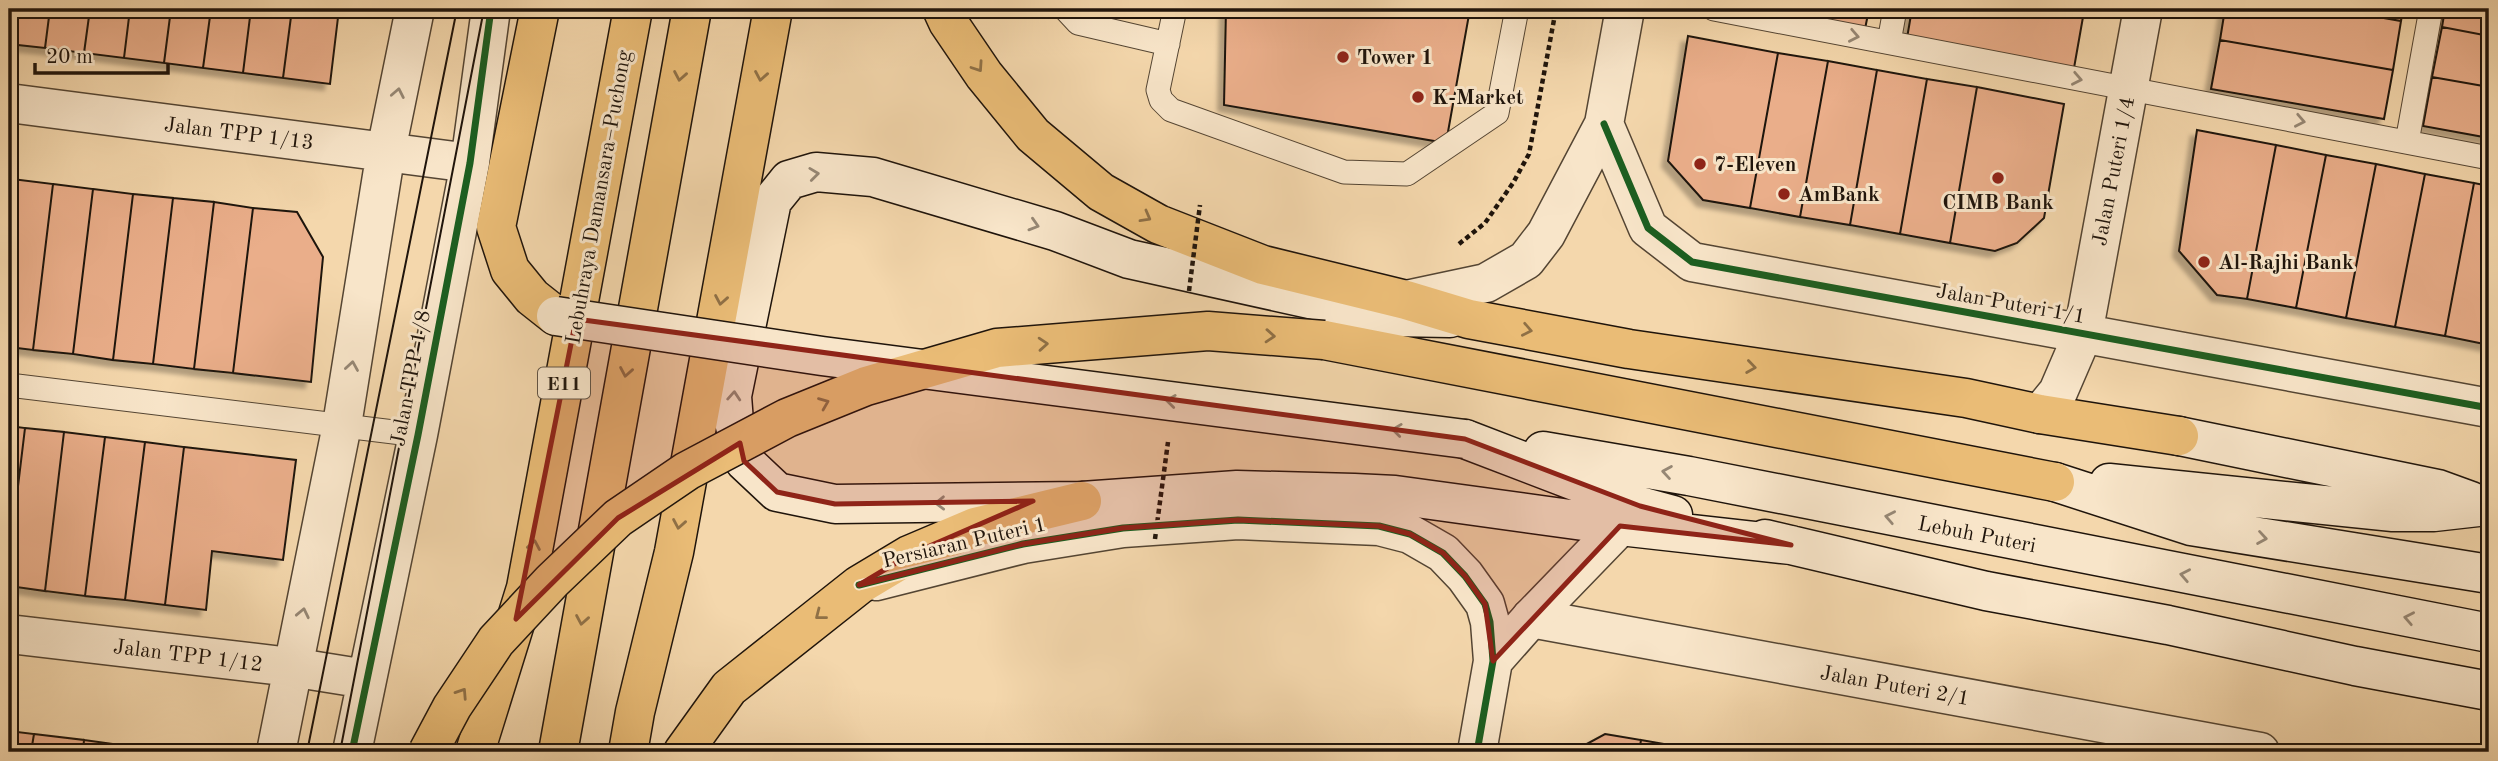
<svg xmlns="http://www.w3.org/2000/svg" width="2498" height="761" viewBox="0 0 2498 761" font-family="'Old Standard TT',serif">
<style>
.building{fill:#eaae8a;stroke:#1f140b;stroke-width:2;filter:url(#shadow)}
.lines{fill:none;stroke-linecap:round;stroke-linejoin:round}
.service-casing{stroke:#544533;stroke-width:25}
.minor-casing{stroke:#544533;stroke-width:41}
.tertiary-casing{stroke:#544533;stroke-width:41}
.secondary-casing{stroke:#1f140b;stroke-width:41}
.motorway-casing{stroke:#1f140b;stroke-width:41}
.path{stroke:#1f140b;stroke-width:4.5;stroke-dasharray:5 3.5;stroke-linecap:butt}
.service{stroke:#f8e5c9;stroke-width:23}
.minor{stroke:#f8e5c9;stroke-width:38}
.tertiary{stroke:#f8e5c9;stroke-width:38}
.secondary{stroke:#f8e5c9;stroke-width:38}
.motorway{stroke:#eabc76;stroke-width:38}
.tram{stroke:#1f140b;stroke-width:2}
.secondary-bridge-casing{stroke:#1f140b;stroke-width:41;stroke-linecap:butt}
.motorway-bridge-casing{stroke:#1f140b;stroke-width:41;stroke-linecap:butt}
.path-bridge{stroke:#1f140b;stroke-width:4.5;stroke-dasharray:5 3.5;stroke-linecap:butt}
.secondary-bridge{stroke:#f8e5c9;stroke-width:38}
.motorway-bridge{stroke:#eabc76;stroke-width:38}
.cycleway-casing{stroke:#f8e5c9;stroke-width:11}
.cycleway{stroke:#1b5e20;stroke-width:7}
.oneway{stroke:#968774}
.oneway2{stroke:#8f7046}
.marked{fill:#8f2418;fill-opacity:0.2;stroke:#8f2418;stroke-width:5;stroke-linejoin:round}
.poi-dot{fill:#8f2418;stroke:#f8e5c9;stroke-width:2.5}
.labels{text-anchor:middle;stroke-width:6;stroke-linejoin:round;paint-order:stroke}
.shield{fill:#f8e5c9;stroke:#605344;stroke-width:2}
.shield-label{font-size:19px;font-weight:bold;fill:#1f140b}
.poi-label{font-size:21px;font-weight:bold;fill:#1f140b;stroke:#f8e5c9;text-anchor:start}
.street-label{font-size:21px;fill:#1f140b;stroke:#f8e5c9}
</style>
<defs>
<filter id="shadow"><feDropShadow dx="-6" dy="6" stdDeviation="2" flood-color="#0004"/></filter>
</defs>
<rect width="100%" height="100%" fill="#f4d7ac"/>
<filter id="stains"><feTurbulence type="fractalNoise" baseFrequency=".00286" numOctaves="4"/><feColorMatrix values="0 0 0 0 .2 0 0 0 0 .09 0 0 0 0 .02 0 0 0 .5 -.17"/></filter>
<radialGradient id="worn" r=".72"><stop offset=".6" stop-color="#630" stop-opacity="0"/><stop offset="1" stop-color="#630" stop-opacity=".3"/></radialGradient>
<path class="building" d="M9 9H50L45 48 9 44Z
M50 9H90L84 53 45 48Z
M90 9H130L124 58 84 53Z
M130 9H171L164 63 124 58Z
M171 9H211L203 68 164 63Z
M211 9H251L243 73 203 68Z
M251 9H292L283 78 243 73Z
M292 9H339L330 84 283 78Z
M1226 9H1470L1446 143 1224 105Z
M1755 9H1869L1865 29Z
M1912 9H2035L2083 17 2074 68 1907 38Z
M2035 9H2084L2083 17Z
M2225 9H2333L2401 21 2393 70 2220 40Z
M2333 9H2403L2401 21Z
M2445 9H2489V36L2442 27Z
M2442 27 2489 36V87L2432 77Z
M1688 36 1778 53 1750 208 1703 200 1668 161Z
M2220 40 2393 70 2384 119 2211 89Z
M1778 53 1828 61 1800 217 1750 208Z
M1828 61 1877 70 1850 225 1800 217Z
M1877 70 1927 79 1900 234 1850 225Z
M2432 77 2489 87V138L2423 126Z
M1927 79 1977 87 1950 243 1900 234Z
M1977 87 2064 104 2044 218 2017 243 1995 251 1950 243Z
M2197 130 2276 145 2247 299 2217 295 2179 251Z
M2276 145 2326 155 2296 308 2247 299Z
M2326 155 2376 164 2346 318 2296 308Z
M2376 164 2425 174 2395 327 2346 318Z
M2425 174 2474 183 2445 336 2395 327Z
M12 179 53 184 33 350 9 347V209Z
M2474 183 2489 186V345L2445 336Z
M53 184 93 189 73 354 33 350Z
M93 189 133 194 113 360 73 354Z
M133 194 173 198 153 364 113 360Z
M173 198 214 202 194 369 153 364Z
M214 202 253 208 233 373 194 369Z
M253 208 297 212 323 257 311 382 233 373Z
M9 426 25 428 9 561Z
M25 428 64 432 45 591 9 586V561Z
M64 432 105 437 85 596 45 591Z
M105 437 145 442 125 600 85 596Z
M145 442 184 447 165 605 125 600Z
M184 447 296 460 283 560 212 551 206 610 165 605Z
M9 731 34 734 31 752H9Z
M34 734 84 740 83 752H31Z
M1605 734 1641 740 1639 752H1572Z
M84 740 135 747 134 752H83Z
M1641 740 1693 749V752H1639Z
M135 747 202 752H134Z"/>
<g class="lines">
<g class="service-casing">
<path id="service" d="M1065 9 1078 23 1168 44
M1175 9 1158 90 1161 100 1171 110 1344 172 1407 174 1497 113 1517 9
M1714 9 2489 158
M1889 42 1895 9
M2407 142 2431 9
M9 385 418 435"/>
</g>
<g class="minor-casing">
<path id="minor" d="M9 103 470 163
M1604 124 1648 228 1692 262 2489 408
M1406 300 1486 283 1526 260 1546 234 1604 124 1625 9
M2040 414 2058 392 2083 334 2143 9
M1531 618 2260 752
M9 634 291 667 366 679
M276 752 342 425 386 151 415 9
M352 752 418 435 470 163 491 9"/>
</g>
<g class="tertiary-casing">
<path id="tertiary" d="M876 581 1023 544 1123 528 1238 520 1379 526 1410 534 1443 553 1465 576 1485 604 1490 622 1493 661 1477 752
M1493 661 1531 618 1620 526"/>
</g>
<g class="secondary-casing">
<path id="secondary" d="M1450 318 1391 317 1129 259 1055 231 873 177 816 172 789 180 772 201 732 396 734 422 744 461 777 492 835 504 1082 501 1237 490 1354 493 1395 495 1620 526 1791 545
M2179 436 2438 489 2471 501
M1465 439 1640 506 1673 515
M1543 451 1689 476 2489 633
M2055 482 2191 526 2489 574
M2109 483 2393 512H2434L2487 506
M1765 539 1986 591 2168 625 2355 666 2489 691"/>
</g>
<g class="motorway-casing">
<path id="motorway" d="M540 9 496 227 510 270 532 297 556 316
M942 9 948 22 984 75 1033 135 1101 192 1158 224 1263 265 1406 300 1469 319 1629 349 1966 398 2040 414 2179 436
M1324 340 2055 482
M475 752 526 588 633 9
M558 752 692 9
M628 752 635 712 674 552 773 9
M683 752 729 688 859 585 909 555 975 527 1082 501"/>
</g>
<path class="path" d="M1459 244 1485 223 1513 183 1529 154 1556 9"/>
<use href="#service" class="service"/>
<use href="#minor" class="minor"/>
<use href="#tertiary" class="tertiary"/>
<use href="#secondary" class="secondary"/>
<use href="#motorway" class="motorway"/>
<path class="tram" d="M307 752 457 9
M340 752 484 9"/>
<g class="secondary-bridge-casing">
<path id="secondary-bridge" d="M556 316 822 356 1465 439"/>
</g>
<g class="motorway-bridge-casing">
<path id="motorway-bridge" d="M428 752 452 707 496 641 552 581 618 518 687 471 787 418 866 386 997 348 1208 331 1324 340"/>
</g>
<path class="path-bridge" d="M1189 291 1200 205
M1155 539 1168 442"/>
<use href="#secondary-bridge" class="secondary-bridge"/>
<use href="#motorway-bridge" class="motorway-bridge"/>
<g class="cycleway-casing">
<path id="cycleway" d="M1604 124 1648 228 1692 262 2489 408
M859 585 1023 544 1123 528 1238 520 1379 526 1410 534 1443 553 1465 576 1485 604 1490 622 1493 661 1477 752
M352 752 418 435 470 163 491 9"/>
</g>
<use href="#cycleway" class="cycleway"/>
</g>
<defs><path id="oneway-chevron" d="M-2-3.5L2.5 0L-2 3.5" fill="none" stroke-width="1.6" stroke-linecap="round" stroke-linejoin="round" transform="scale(1.75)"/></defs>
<g class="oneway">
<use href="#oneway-chevron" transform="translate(1854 36) rotate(11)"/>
<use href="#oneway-chevron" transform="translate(2077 79) rotate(11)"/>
<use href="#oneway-chevron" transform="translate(398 93) rotate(-79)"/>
<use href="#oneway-chevron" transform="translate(2300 121) rotate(11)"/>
<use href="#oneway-chevron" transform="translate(814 174) rotate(-7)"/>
<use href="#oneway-chevron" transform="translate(1034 225) rotate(17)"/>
<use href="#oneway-chevron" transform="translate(352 366) rotate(-81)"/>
<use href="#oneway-chevron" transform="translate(734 396) rotate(-86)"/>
<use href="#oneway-chevron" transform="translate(1171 401) rotate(-173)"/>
<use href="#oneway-chevron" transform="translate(1397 430) rotate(-173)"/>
<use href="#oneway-chevron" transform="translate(1667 472) rotate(-171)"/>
<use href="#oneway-chevron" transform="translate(940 503) rotate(179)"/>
<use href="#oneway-chevron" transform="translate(1890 517) rotate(-169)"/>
<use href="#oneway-chevron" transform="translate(2262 538) rotate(9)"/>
<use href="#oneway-chevron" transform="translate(2185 575) rotate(-169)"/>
<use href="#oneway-chevron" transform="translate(303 613) rotate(-78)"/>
<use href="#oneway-chevron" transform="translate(2409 618) rotate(-169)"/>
</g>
<g class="oneway2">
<use href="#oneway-chevron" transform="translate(978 67) rotate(56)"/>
<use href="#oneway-chevron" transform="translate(680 76) rotate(100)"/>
<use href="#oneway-chevron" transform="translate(761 76) rotate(100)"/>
<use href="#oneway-chevron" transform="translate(1146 217) rotate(29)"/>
<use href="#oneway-chevron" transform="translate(721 300) rotate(100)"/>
<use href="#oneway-chevron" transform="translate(1527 330) rotate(11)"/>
<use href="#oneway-chevron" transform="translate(1270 336) rotate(4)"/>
<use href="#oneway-chevron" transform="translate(1043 344) rotate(-4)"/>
<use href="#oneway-chevron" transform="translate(1751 367) rotate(8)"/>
<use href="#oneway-chevron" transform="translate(626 372) rotate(100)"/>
<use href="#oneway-chevron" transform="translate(824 403) rotate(-22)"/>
<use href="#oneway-chevron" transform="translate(679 524) rotate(100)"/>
<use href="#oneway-chevron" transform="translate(534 545) rotate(-80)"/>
<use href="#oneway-chevron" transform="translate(820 615) rotate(142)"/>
<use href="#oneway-chevron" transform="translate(582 620) rotate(100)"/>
<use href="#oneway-chevron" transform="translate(462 693) rotate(-57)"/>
</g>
<path class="marked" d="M576 319 1465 439 1640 506 1791 545 1620 526 1493 661 1485 604 1465 576 1443 553 1410 534 1379 526 1238 520 1123 528 1023 544 859 585 909 555 1033 501 835 504 777 492 744 461 740 443 618 518 516 619Z"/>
<g class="poi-dot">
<circle cx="1343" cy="57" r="7"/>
<circle cx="1418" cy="97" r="7"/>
<circle cx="1700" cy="164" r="7"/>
<circle cx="1998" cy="178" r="7"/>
<circle cx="1784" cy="194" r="7"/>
<circle cx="2204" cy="262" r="7"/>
</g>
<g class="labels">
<rect class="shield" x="538" y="367.5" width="52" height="31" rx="5"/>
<g class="shield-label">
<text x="564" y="390">E11</text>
</g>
<g class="poi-label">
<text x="1357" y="64">Tower 1</text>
<text x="1432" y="104">K-Market</text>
<text x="1714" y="171">7-Eleven</text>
<text x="1798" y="201">AmBank</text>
<text x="1998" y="209" text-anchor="middle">CIMB Bank</text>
<text x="2218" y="269">Al-Rajhi Bank</text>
</g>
<g class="street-label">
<text transform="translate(239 133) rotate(7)" y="7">Jalan TPP 1/13</text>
<text transform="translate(2113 171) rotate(-79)" y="7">Jalan Puteri 1/4</text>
<text transform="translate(598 197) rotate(-80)" y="7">Lebuhraya Damansara–Puchong</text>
<text transform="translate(2011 303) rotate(10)" y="7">Jalan Puteri 1/1</text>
<text transform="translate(410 378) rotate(-79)" y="7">Jalan TPP 1/8</text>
<text transform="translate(1977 534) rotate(11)" y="7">Lebuh Puteri</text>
<text transform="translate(964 542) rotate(-13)" y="7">Persiaran Puteri 1</text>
<text transform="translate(188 655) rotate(7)" y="7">Jalan TPP 1/12</text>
<text transform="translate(1895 685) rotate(10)" y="7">Jalan Puteri 2/1</text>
</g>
</g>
<rect width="2498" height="761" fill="none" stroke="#f4d7ac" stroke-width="35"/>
<rect x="10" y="10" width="2477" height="740" fill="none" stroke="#1f140b" stroke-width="3.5"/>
<rect x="18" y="18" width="2463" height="726" fill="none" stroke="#1f140b" stroke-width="2"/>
<path d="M35 63v10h133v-10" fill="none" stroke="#1f140b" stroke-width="3.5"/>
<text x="46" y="63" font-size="21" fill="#1f140b" stroke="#f8e5c9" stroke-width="5" paint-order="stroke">20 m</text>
<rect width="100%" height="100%" filter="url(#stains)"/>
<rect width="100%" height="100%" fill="url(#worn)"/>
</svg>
